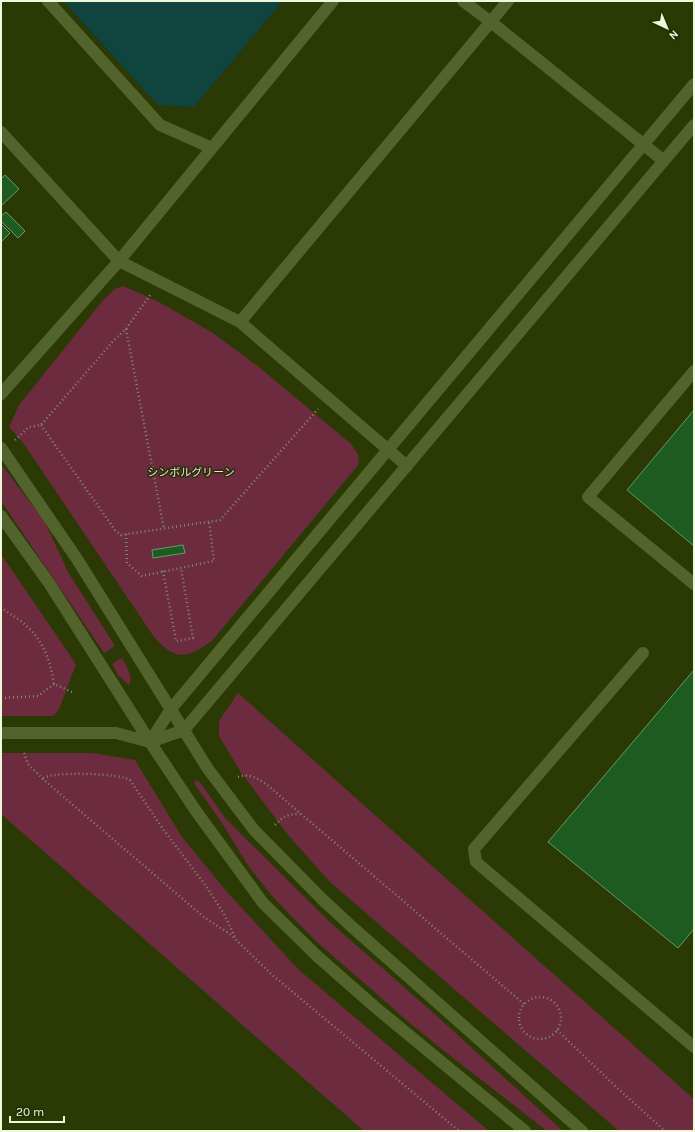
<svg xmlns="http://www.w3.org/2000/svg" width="695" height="1132" viewBox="0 0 695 1132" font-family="Karla,'Noto Sans JP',sans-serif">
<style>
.built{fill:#2b3904}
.green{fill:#6c2b3e}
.water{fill:#10453f}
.building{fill:#1d5b21;stroke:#6a996a}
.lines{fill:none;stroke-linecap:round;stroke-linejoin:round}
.path{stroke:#818d66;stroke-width:2.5;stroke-dasharray:1 3;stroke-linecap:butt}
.minor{stroke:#52642b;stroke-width:12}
.labels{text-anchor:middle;stroke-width:3;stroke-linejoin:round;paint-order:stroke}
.park-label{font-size:11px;fill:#f8dae0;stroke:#233002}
</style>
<rect width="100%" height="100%" fill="#233002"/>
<path class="built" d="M1 1H63L158 105 194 107 283 1H694V1131H1Z"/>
<path class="green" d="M123 286 157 301 213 333 260 368 351 444 358 454 359 464 212 641C187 659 175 661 154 637L24 444 9 427 19 405 104 299 115 289Z
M1 464 45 522 68 572 115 646 104 653 1 501Z
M1 554 76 664 60 707 54 716H1Z
M122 658C126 666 134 676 129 685L118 675 112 664Z
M238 693 694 1099V1131H619L331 883 288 835 240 771 219 736V721Z
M1 753H92L135 760 182 837 228 893 299 970 489 1131H364L1 814Z
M197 780 202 785 225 818 331 923 437 1016 563 1131H547L448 1054 411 1024 317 942 296 921 272 896 249 867 220 820 196 786 194 782Z"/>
<path class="water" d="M63 1H283L194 107 158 105Z"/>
<path class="building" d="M5 175 19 189 1 206V179Z
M6 212 25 231 18 238 1 221V216Z
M1 224 10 233 2 241 1 240Z
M694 410V546L627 490Z
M183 545 185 553 153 558 152 550Z
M694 670V929L678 948 548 842Z"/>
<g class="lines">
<path class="path" d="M126 329 164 529
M41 425 115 530 121 535 220 520 318 409
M15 440 29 427 41 425 115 339 126 329 151 294
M126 534 127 563 142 576 214 561 209 521
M163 571 176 641 193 638 181 568
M1 607C7 613 15 616 22 622 43 639 50 659 54 684L72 692
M1 698 38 696 54 684
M24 753 28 764 45 781 205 918 230 934 270 973 459 1131
M238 777C249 773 257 778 266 784L524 1004
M43 778C47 777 51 775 55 775 69 773 118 773 130 780L163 829 206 886 224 914 236 939
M275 825C284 816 287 814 300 814
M519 1018a21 21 0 1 1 42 0a21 21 0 1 1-42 0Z
M557 1030 614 1085 665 1131"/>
<path class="minor" d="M48 1 160 125 212 148
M463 1 491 22 664 161
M1 132 119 261 240 322 407 466
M240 322 508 1
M694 371 588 497 694 584
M1 394 119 261 333 1
M1 448 77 559 208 769 254 830 323 900 350 925 582 1131
M1 516 49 583 150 742 196 811 263 903 317 956 375 1007 525 1131
M643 653 474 849 476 862 489 873 694 1047
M1 733H116L150 742 184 730 694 125
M150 742 171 709 694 84"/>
</g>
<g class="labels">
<g class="park-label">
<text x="191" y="476">シンボルグリーン</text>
</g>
</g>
<rect width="695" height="1132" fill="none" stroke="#edf9da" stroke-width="4"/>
<g transform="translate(667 28) rotate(136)" stroke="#233002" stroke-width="3" paint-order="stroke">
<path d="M0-3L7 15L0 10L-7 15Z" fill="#edf9da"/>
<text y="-6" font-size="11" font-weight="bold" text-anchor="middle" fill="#edf9da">N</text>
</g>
<path d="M10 1116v6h54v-6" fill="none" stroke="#edf9da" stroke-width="2"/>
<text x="16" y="1116" font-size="12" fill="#edf9da" stroke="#233002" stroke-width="3" paint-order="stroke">20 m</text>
</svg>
